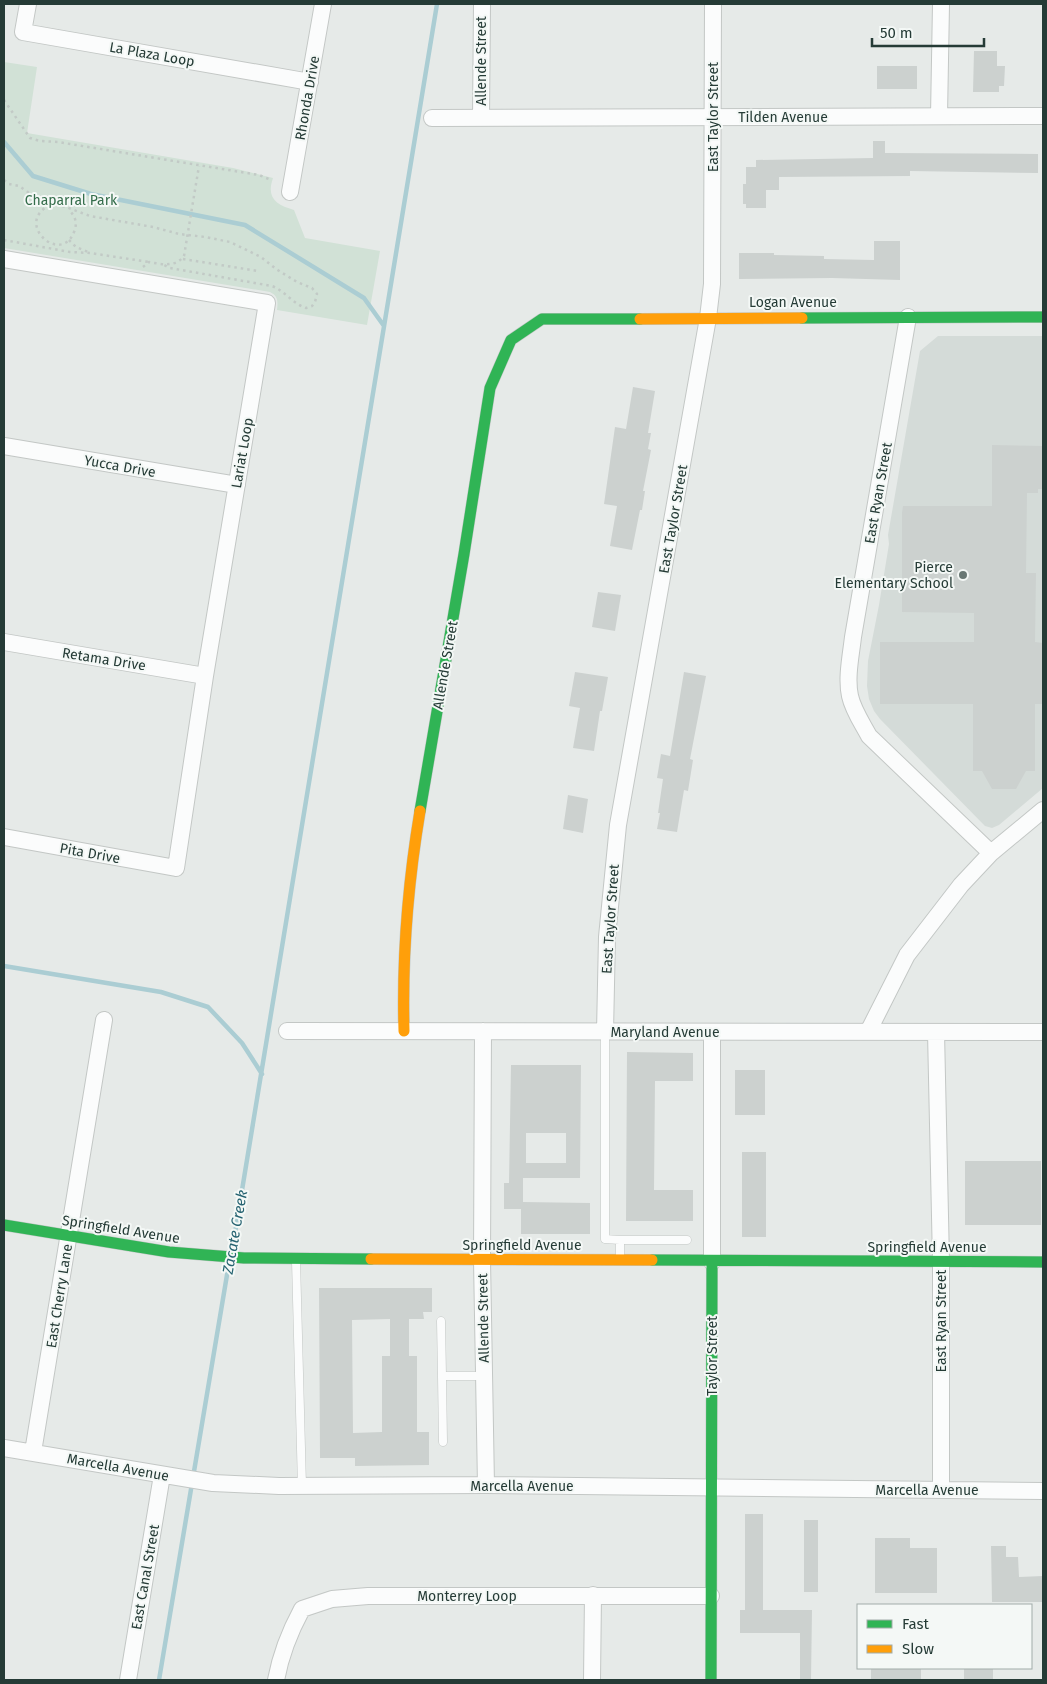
<svg xmlns="http://www.w3.org/2000/svg" width="1047" height="1684" viewBox="0 0 1047 1684" font-family="'Fira Sans',sans-serif">
<style>
.built{fill:#d4dbd8}
.green{fill:#d1e1d6}
.lines{fill:none;stroke-linecap:round;stroke-linejoin:round}
.stream{stroke:#abcdd3;stroke-width:4.5}
.building{fill:#ccd1cf;fill-rule:evenodd}
.lane-casing{stroke:#c3c7c5;stroke-width:9}
.street-casing{stroke:#c3c7c5;stroke-width:18}
.fast-casing{stroke:#c1c7c5;stroke-width:12}
.slow-casing{stroke:#c1c7c5;stroke-width:12}
.path{stroke:#c2cac6;stroke-width:2.5;stroke-dasharray:2.5 4;stroke-linecap:butt}
.lane{stroke:#fbfcfc;stroke-width:8}
.street{stroke:#fbfcfc;stroke-width:16}
.fast{stroke:#30b455;stroke-width:11}
.slow{stroke:#ff9f0a;stroke-width:11}
.poi-dot{fill:#697874;stroke:#f4f8f6;stroke-width:2}
.labels{text-anchor:middle;stroke-width:4;stroke-linejoin:round;paint-order:stroke}
.street-label{font-size:14px;fill:#253b36;stroke:#f4f8f6}
.park-label{font-size:14px;fill:#346d4b;stroke:#f4f8f6}
.poi-label{font-size:14px;fill:#253b36;stroke:#f4f8f6;text-anchor:end}
.water-label{font-size:15px;font-style:italic;fill:#266371;stroke:#f4f8f6}
</style>
<rect width="100%" height="100%" fill="#e6eae8"/>
<path class="built" d="M938 336H1043V788L999 825 992 828 985 826 880 719 874 711 869 699 867 686 868 661 879 605 889 544 888 535 920 351Z"/>
<path class="green" d="M4 62 37 67 27 133 233 168 273 178C266 198 276 205 294 210L305 238 380 251 367 325 277 310C278 301 278 296 270 292L4 248Z"/>
<g class="lines">
<path class="stream" d="M4 142 33 176 91 194 245 225 364 298 384 326
M4 966 161 992 208 1007 242 1043 262 1074
M232 1251 437 4
M159 1680 229 1263"/>
</g>
<path class="building" d="M974 51H997V66H1005L1004 86H999V92H973Z
M877 66H917V89H877Z
M873 141H885V153L1038 154V173L910 171V176L779 177V190H766V208H746V204H743V184H746V167H756V160L873 158Z
M874 241H900V280L832 278 739 279V253H774V255L824 256V259L874 260Z
M633 387 655 391 648 433H651L648 449 651 450 643 491H645L642 510H640L632 550 610 546 617 506 604 504 615 427 626 429Z
M992 445 1043 446V489H1038V493H1027L1026 573H1036L1035 642 1043 643V704H1035V771H1026L1016 789H992L982 771H973V704H880V642H974V613L902 612V513L903 506H992Z
M598 592 621 595 615 631 592 627Z
M575 672 608 677 602 711H600L594 751 573 748 580 708 569 706Z
M684 672 706 676 690 759 693 760 688 791 684 790 677 832 657 829 660 813H658L663 779 657 778 661 754 670 756Z
M568 795 588 799 583 833 563 829Z
M627 1052 693 1053V1081H655L654 1190H693V1221H626Z
M511 1065H581L580 1178H523V1202L590 1203V1234H521V1209H504V1183H509ZM526 1133H566V1163H526Z
M735 1070H765V1115H735Z
M742 1152H766V1237H742Z
M965 1161H1041V1225H965Z
M319 1288H432V1312H423L424 1319H409V1356H417V1432H429V1465L355 1466V1458H320ZM390 1319V1356H382V1432L353 1433 352 1320Z
M745 1514H763V1610H812L811 1680H800V1633H740V1610H745Z
M804 1520H818V1592H804Z
M875 1538H910V1548H937V1593H875Z
M991 1546H1006V1557H1018L1019 1577 1043 1576V1602H992Z
M871 1668H921V1680H871Z
M964 1668H993V1680H964Z"/>
<g class="lines">
<g class="lane-casing">
<path id="lane" d="M605 1032V1239L620 1240V1258
M620 1240H687
M296 1261 302 1486
M441 1321 442 1376H484
M442 1376 443 1442"/>
</g>
<g class="street-casing">
<path id="street" d="M28 4 23 32 310 82
M939 116 941 4
M432 118 1043 116
M481 118 482 4
M290 192 323 4
M4 259 267 303 205 676 176 868 4 837
M908 317 853 637C851 655 846 678 850 696 853 710 862 723 869 736L991 853
M4 446 237 485
M4 642 205 676
M287 1031 1043 1032
M483 1031 482 1260 486 1485
M605 1032 607 937 618 825 708 318 712 284 713 4
M712 1032V1262
M868 1032 907 955 961 885 991 853 1043 810
M936 1032 941 1262V1490
M4 1448 213 1483 279 1486 486 1485 1043 1491
M33 1452 104 1020
M128 1680 162 1475
M276 1680C281 1653 289 1633 302 1609L332 1599 368 1596H711
M592 1680 593 1595"/>
</g>
<g class="fast-casing">
<path id="fast" d="M802 318 1043 317
M420 811 464 554 490 388 511 340 542 319H640
M4 1225 169 1252 244 1258 371 1259
M652 1260 1043 1262
M711 1680 712 1262"/>
</g>
<g class="slow-casing">
<path id="slow" d="M640 319 802 318
M404 1031C402 958 408 883 420 811
M371 1259 652 1260"/>
</g>
<path class="path" d="M4 100 30 138 40 141 58 142 259 175 271 180
M4 180 9 184 19 186 41 201 66 207 90 216 153 227 179 234 205 237 230 242 261 257 276 269 297 282 312 288 317 294 315 302 312 306 306 308C293 304 285 291 272 286L170 268 164 265
M50 205C13 223 61 266 74 232 78 223 75 216 69 210
M4 240 70 252 90 253 149 262
M69 240 76 247 88 252
M183 259 258 271
M143 267 149 262C161 264 175 268 184 256L199 166"/>
<use href="#lane" class="lane"/>
<use href="#street" class="street"/>
<use href="#fast" class="fast"/>
<use href="#slow" class="slow"/>
</g>
<circle class="poi-dot" cx="963" cy="575" r="5"/>
<g class="labels">
<g class="street-label">
<text transform="translate(152 54) rotate(10)" y="5">La Plaza Loop</text>
<text transform="translate(481 61) rotate(-90)" y="5">Allende Street</text>
<text transform="translate(307 98) rotate(-80)" y="5">Rhonda Drive</text>
<text transform="translate(713 117) rotate(-90)" y="5">East Taylor Street</text>
<text x="783" y="122">Tilden Avenue</text>
<text x="793" y="307">Logan Avenue</text>
<text transform="translate(242 453) rotate(-80)" y="5">Lariat Loop</text>
<text transform="translate(120 466) rotate(10)" y="5">Yucca Drive</text>
<text transform="translate(878 493) rotate(-80)" y="5">East Ryan Street</text>
<text transform="translate(673 519) rotate(-80)" y="5">East Taylor Street</text>
<text transform="translate(104 659) rotate(9)" y="5">Retama Drive</text>
<text transform="translate(445 665) rotate(-80)" y="5">Allende Street</text>
<text transform="translate(90 853) rotate(10)" y="5">Pita Drive</text>
<text transform="translate(610 919) rotate(-86)" y="5">East Taylor Street</text>
<text x="665" y="1037">Maryland Avenue</text>
<text transform="translate(121 1229) rotate(9)" y="5">Springfield Avenue</text>
<text x="522" y="1250">Springfield Avenue</text>
<text x="927" y="1252">Springfield Avenue</text>
<text transform="translate(59 1296) rotate(-81)" y="5">East Cherry Lane</text>
<text transform="translate(483 1318) rotate(-91)" y="5">Allende Street</text>
<text transform="translate(941 1321) rotate(-90)" y="5">East Ryan Street</text>
<text transform="translate(712 1356) rotate(-90)" y="5">Taylor Street</text>
<text transform="translate(118 1467) rotate(10)" y="5">Marcella Avenue</text>
<text x="522" y="1491">Marcella Avenue</text>
<text x="927" y="1495">Marcella Avenue</text>
<text transform="translate(145 1577) rotate(-80)" y="5">East Canal Street</text>
<text x="467" y="1601">Monterrey Loop</text>
</g>
<g class="park-label">
<text x="71" y="205">Chaparral Park</text>
</g>
<g class="poi-label">
<text x="953" y="572">Pierce<tspan x="953" dy="16">Elementary School</tspan></text>
</g>
<g class="water-label">
<text transform="translate(235 1232) rotate(-80)" y="5">Zacate Creek</text>
</g>
</g>
<rect width="1047" height="1684" fill="none" stroke="#253b36" stroke-width="10"/>
<rect x="857" y="1604" width="175" height="65" fill="#f4f8f6" stroke="#a1aca9"/>
<rect x="867" y="1620" width="25" height="8" fill="#30b455" stroke="#a1aca9"/>
<text x="902" y="1629" font-size="15" fill="#253b36">Fast</text>
<rect x="867" y="1645" width="25" height="8" fill="#ff9f0a" stroke="#a1aca9"/>
<text x="902" y="1654" font-size="15" fill="#253b36">Slow</text>
<path d="M872 38v8h112v-8" fill="none" stroke="#253b36" stroke-width="2.5"/>
<text x="880" y="38" font-size="15" fill="#253b36" stroke="#f4f8f6" stroke-width="4" paint-order="stroke">50 m</text>
</svg>
